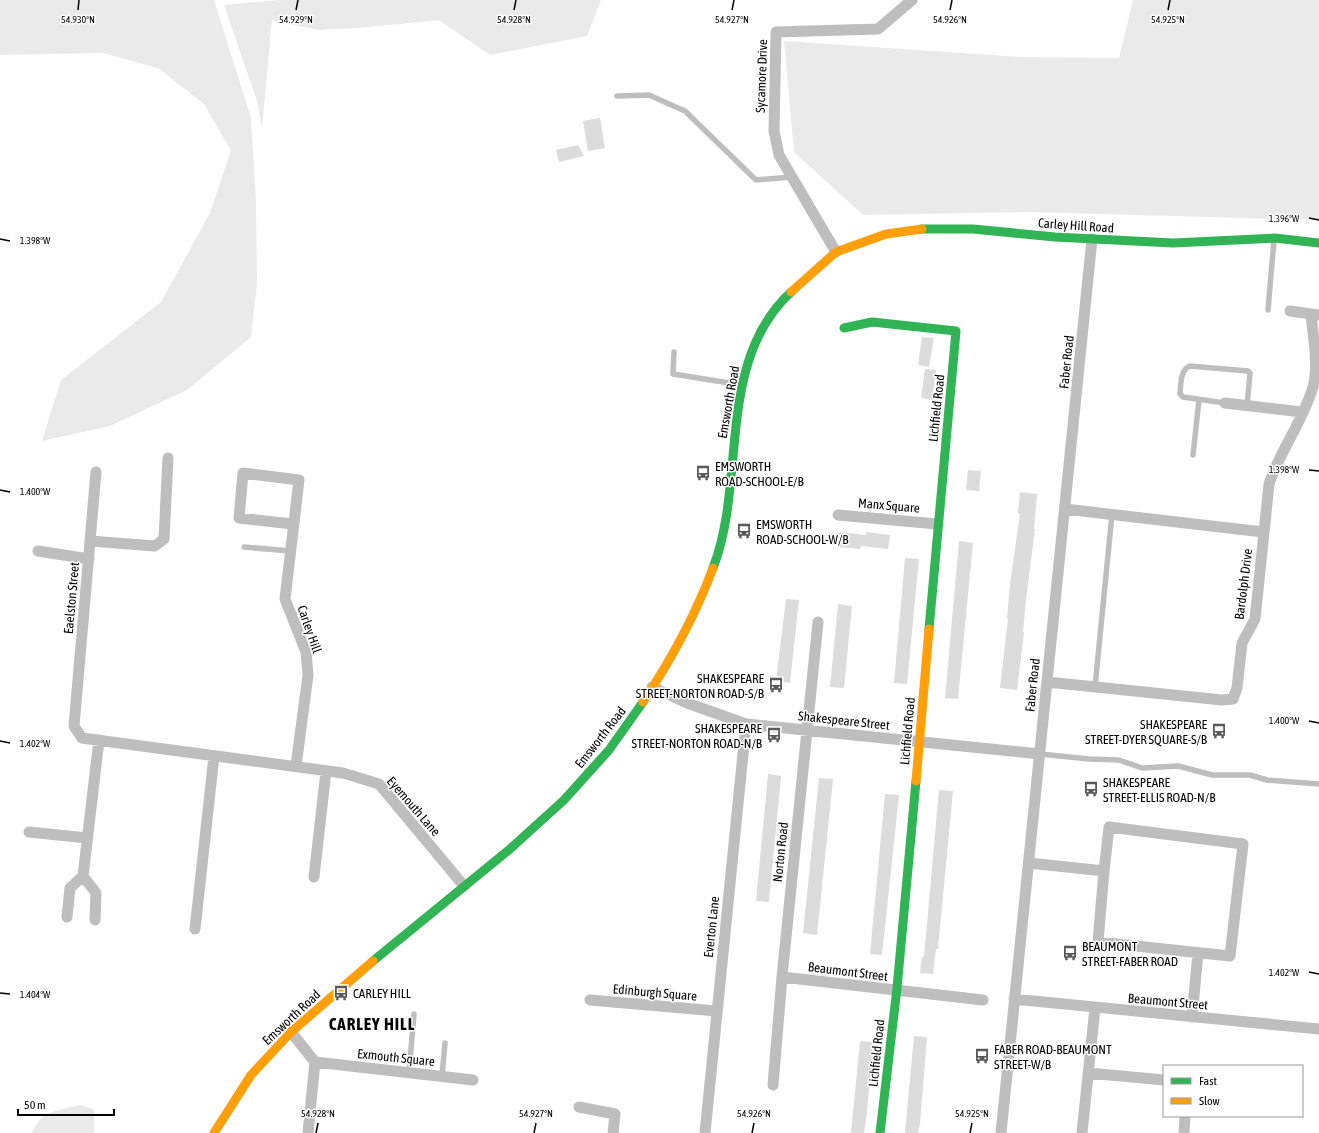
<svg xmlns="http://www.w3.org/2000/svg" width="1319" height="1133" viewBox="0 0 1319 1133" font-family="'Asap Condensed',sans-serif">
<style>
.green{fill:#eaeaea}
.building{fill:#dcdcdc}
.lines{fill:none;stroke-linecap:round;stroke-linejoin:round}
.lane{stroke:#bebebe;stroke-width:5.5}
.street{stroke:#bebebe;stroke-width:11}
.fast{stroke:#30b455;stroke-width:9}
.slow{stroke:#ff9f0a;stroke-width:9}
.ticks{fill:none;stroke:#000;stroke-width:1.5}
.labels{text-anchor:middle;stroke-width:3;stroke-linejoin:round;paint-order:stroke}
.street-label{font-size:13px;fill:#000;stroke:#fff}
.poi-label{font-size:13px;fill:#000;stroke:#fff;text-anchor:start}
.district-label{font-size:17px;font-weight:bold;letter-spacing:1px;fill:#000;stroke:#fff}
.ticks-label{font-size:10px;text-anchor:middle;fill:#000;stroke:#fff;stroke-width:3;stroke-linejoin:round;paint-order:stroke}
</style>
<rect width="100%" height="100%" fill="#fff"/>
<path class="green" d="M0 0H214L251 118 256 203 257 284 251 337 187 390 110 426 42 441 61 380 161 302 210 213 231 150 204 104 158 68 103 53 0 55Z
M279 0H601L587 36 490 55 439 20 358 28 317 30 272 20 262 128 257 101 224 5Z
M1133 0H1319V220L1030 212 863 215 794 152 784 41 1020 57 1119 58Z
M79 1105 94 1109V1133H32C40 1111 59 1110 79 1105Z"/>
<path class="building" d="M600 118 605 148 588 151 583 121Z
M578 145 584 156 559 162 556 150Z
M922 337 934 338 929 367 918 365Z
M925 369 936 370 932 400 921 398Z
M968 470 981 471 979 491 966 490Z
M1020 492 1037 494 1034 529H1035L1026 599 1023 632H1024L1017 690 1000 688 1008 619H1007L1010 584 1020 514 1018 513Z
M839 532 866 535V532L890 535 888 549 861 546 860 549 837 547Z
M959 541 973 543 958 699 945 698Z
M905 558 919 559 907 684 894 683Z
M786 599 799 600 790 683 776 681Z
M838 604 852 606 844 688 830 687Z
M768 774 781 776 769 902 756 901Z
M819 778 833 779 817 935 803 933Z
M939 790 953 791 938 949H936L933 974 920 973 922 957H924Z
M885 794 899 795 882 955 870 954Z
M914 1036 927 1037 920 1123 918 1133H905Z
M860 1041 873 1042 867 1112 864 1133H851Z"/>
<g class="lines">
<path class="lane" d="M617 96 649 95 685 111 756 180 792 177
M1268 310 1274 240
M674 352 673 374 742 385
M1225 403 1183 397 1180 394C1181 384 1180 370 1190 366L1248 371 1250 373 1247 406
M1193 455 1199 400
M244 547 290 551
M1095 687 1112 514
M1040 754 1089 759 1119 760 1142 768 1178 766 1212 775H1250L1267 780 1319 784
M409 1073 414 1014
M442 1076 445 1043"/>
<path class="street" d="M836 252 779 155 774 131 776 32 878 29 912 0
M1290 311 1319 315
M1225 403 1302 412
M96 472 74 726 82 738 343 773 379 784 464 886
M1065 509 1263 532
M838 515 937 524
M293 524 239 518 243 473 299 480 285 599 306 652 308 675 296 766
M90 541 155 546 164 539 168 458
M38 551 89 559
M1047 682 1222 700 1233 699 1237 688 1242 643 1255 619 1269 484C1280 451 1303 421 1313 387 1319 364 1313 337 1311 314
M652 687 687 703 746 724 1040 754
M29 832 87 838
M1029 863 1104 871 1109 827 1243 844 1230 956 1098 942 1104 871
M314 877 326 771
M67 917 70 888 83 876
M95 920 96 893 83 876 99 740
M195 929 214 756
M782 977 983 1000
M1014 999 1319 1029
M590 1000 717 1011
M1192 1017 1198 953
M291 1032 315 1062 308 1133
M315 1062 473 1080
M1088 1073 1164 1080
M773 1085 782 977 818 622
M579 1107 615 1114 613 1133
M705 1133 746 724
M1001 1133 1092 239
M1082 1133 1095 1008
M1184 1133 1185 1116"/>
<path class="fast" d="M922 229H973L1055 237 1173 243 1275 238 1319 243
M844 328 872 322 956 331 929 629
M713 568C747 481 715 362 791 292
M373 961 510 849 564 800 609 750 643 702
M880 1133 897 988 916 781"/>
<path class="slow" d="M791 292 836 252 886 234 922 229
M643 702C671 660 695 616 713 568
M916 781 929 629
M214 1133 251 1075 291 1032 373 961"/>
</g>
<path class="ticks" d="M78 10 79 0M296 10 298 0M514 10 516 0M732 10 734 0M950 10 952 0M1168 10 1170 0M1309 218 1319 220M0 239 10 241M1309 470 1319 471M0 490 10 492M1309 721 1319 723M0 741 10 743M1309 972 1319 974M0 993 10 994M316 1133 318 1123M534 1133 536 1123M752 1133 754 1123M970 1133 972 1123"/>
<defs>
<g id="bus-bare" transform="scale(1.2)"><path d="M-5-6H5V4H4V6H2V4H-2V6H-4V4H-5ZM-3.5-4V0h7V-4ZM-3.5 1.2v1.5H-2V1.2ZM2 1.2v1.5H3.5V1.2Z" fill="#595959" stroke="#fff" stroke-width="2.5" paint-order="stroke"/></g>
</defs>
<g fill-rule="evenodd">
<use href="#bus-bare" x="703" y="473"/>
<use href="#bus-bare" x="744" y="531"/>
<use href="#bus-bare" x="776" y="685"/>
<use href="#bus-bare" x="1219" y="731"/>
<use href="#bus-bare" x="774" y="735"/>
<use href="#bus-bare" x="1091" y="789"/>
<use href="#bus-bare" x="1070" y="953"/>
<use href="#bus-bare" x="341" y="993"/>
<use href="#bus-bare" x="982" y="1056"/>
</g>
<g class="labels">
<g class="street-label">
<text transform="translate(761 76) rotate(-88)" y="5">Sycamore Drive</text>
<text transform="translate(1076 225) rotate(4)" y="5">Carley Hill Road</text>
<text transform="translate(1066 362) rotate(-84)" y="5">Faber Road</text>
<text transform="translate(728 402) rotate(-80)" y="5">Emsworth Road</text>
<text transform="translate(936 408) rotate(-84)" y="5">Lichfield Road</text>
<text transform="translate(889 505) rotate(5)" y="5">Manx Square</text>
<text transform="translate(1243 584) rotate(-83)" y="5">Bardolph Drive</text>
<text transform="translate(71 598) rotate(-85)" y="5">Eaelston Street</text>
<text transform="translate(310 629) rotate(71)" y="5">Carley Hill</text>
<text transform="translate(1032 685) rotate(-84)" y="5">Faber Road</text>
<text transform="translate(844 720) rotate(6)" y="5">Shakespeare Street</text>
<text transform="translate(907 731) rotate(-85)" y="5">Lichfield Road</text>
<text transform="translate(600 737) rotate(-52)" y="5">Emsworth Road</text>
<text transform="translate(414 806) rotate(49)" y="5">Eyemouth Lane</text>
<text transform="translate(780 852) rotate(-84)" y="5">Norton Road</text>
<text transform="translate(711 927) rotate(-84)" y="5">Everton Lane</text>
<text transform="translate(848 971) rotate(7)" y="5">Beaumont Street</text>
<text transform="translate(655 992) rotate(5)" y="5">Edinburgh Square</text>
<text transform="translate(1168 1001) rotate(5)" y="5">Beaumont Street</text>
<text transform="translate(291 1017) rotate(-43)" y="5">Emsworth Road</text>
<text transform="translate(876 1053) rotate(-84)" y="5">Lichfield Road</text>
<text transform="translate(396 1057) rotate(6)" y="5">Exmouth Square</text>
</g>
<g class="poi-label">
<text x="715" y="471">EMSWORTH<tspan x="715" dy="15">ROAD-SCHOOL-E/B</tspan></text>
<text x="756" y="529">EMSWORTH<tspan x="756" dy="15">ROAD-SCHOOL-W/B</tspan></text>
<text x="764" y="683" text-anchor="end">SHAKESPEARE<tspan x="764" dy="15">STREET-NORTON ROAD-S/B</tspan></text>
<text x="1207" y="729" text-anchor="end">SHAKESPEARE<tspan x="1207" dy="15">STREET-DYER SQUARE-S/B</tspan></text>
<text x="762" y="733" text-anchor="end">SHAKESPEARE<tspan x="762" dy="15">STREET-NORTON ROAD-N/B</tspan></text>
<text x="1103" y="787">SHAKESPEARE<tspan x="1103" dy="15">STREET-ELLIS ROAD-N/B</tspan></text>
<text x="1082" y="951">BEAUMONT<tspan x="1082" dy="15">STREET-FABER ROAD</tspan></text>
<text x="353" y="998">CARLEY HILL</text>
<text x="994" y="1054">FABER ROAD-BEAUMONT<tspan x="994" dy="15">STREET-W/B</tspan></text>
</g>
<g class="district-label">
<text x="372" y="1030">CARLEY HILL</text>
</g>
</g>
<g class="ticks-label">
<text x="78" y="23">54.930°N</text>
<text x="296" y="23">54.929°N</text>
<text x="514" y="23">54.928°N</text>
<text x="732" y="23">54.927°N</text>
<text x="950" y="23">54.926°N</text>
<text x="1168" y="23">54.925°N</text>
<text x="1284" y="222">1.396°W</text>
<text x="35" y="244">1.398°W</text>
<text x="1284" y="473">1.398°W</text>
<text x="35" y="495">1.400°W</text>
<text x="1284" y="724">1.400°W</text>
<text x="35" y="747">1.402°W</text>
<text x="1284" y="976">1.402°W</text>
<text x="35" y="998">1.404°W</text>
<text x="318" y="1117">54.928°N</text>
<text x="536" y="1117">54.927°N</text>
<text x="754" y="1117">54.926°N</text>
<text x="972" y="1117">54.925°N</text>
</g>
<rect x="1163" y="1065" width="140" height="52" fill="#ffffff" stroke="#999999"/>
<rect x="1171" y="1078" width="20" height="6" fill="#30b455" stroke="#999999"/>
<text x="1199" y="1085" font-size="12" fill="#000000">Fast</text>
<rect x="1171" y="1098" width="20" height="6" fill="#ff9f0a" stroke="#999999"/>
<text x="1199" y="1105" font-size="12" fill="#000000">Slow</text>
<path d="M18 1109v6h96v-6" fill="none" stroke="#000000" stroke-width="2"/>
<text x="24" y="1109" font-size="12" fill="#000000" stroke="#ffffff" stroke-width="3" paint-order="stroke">50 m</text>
</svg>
